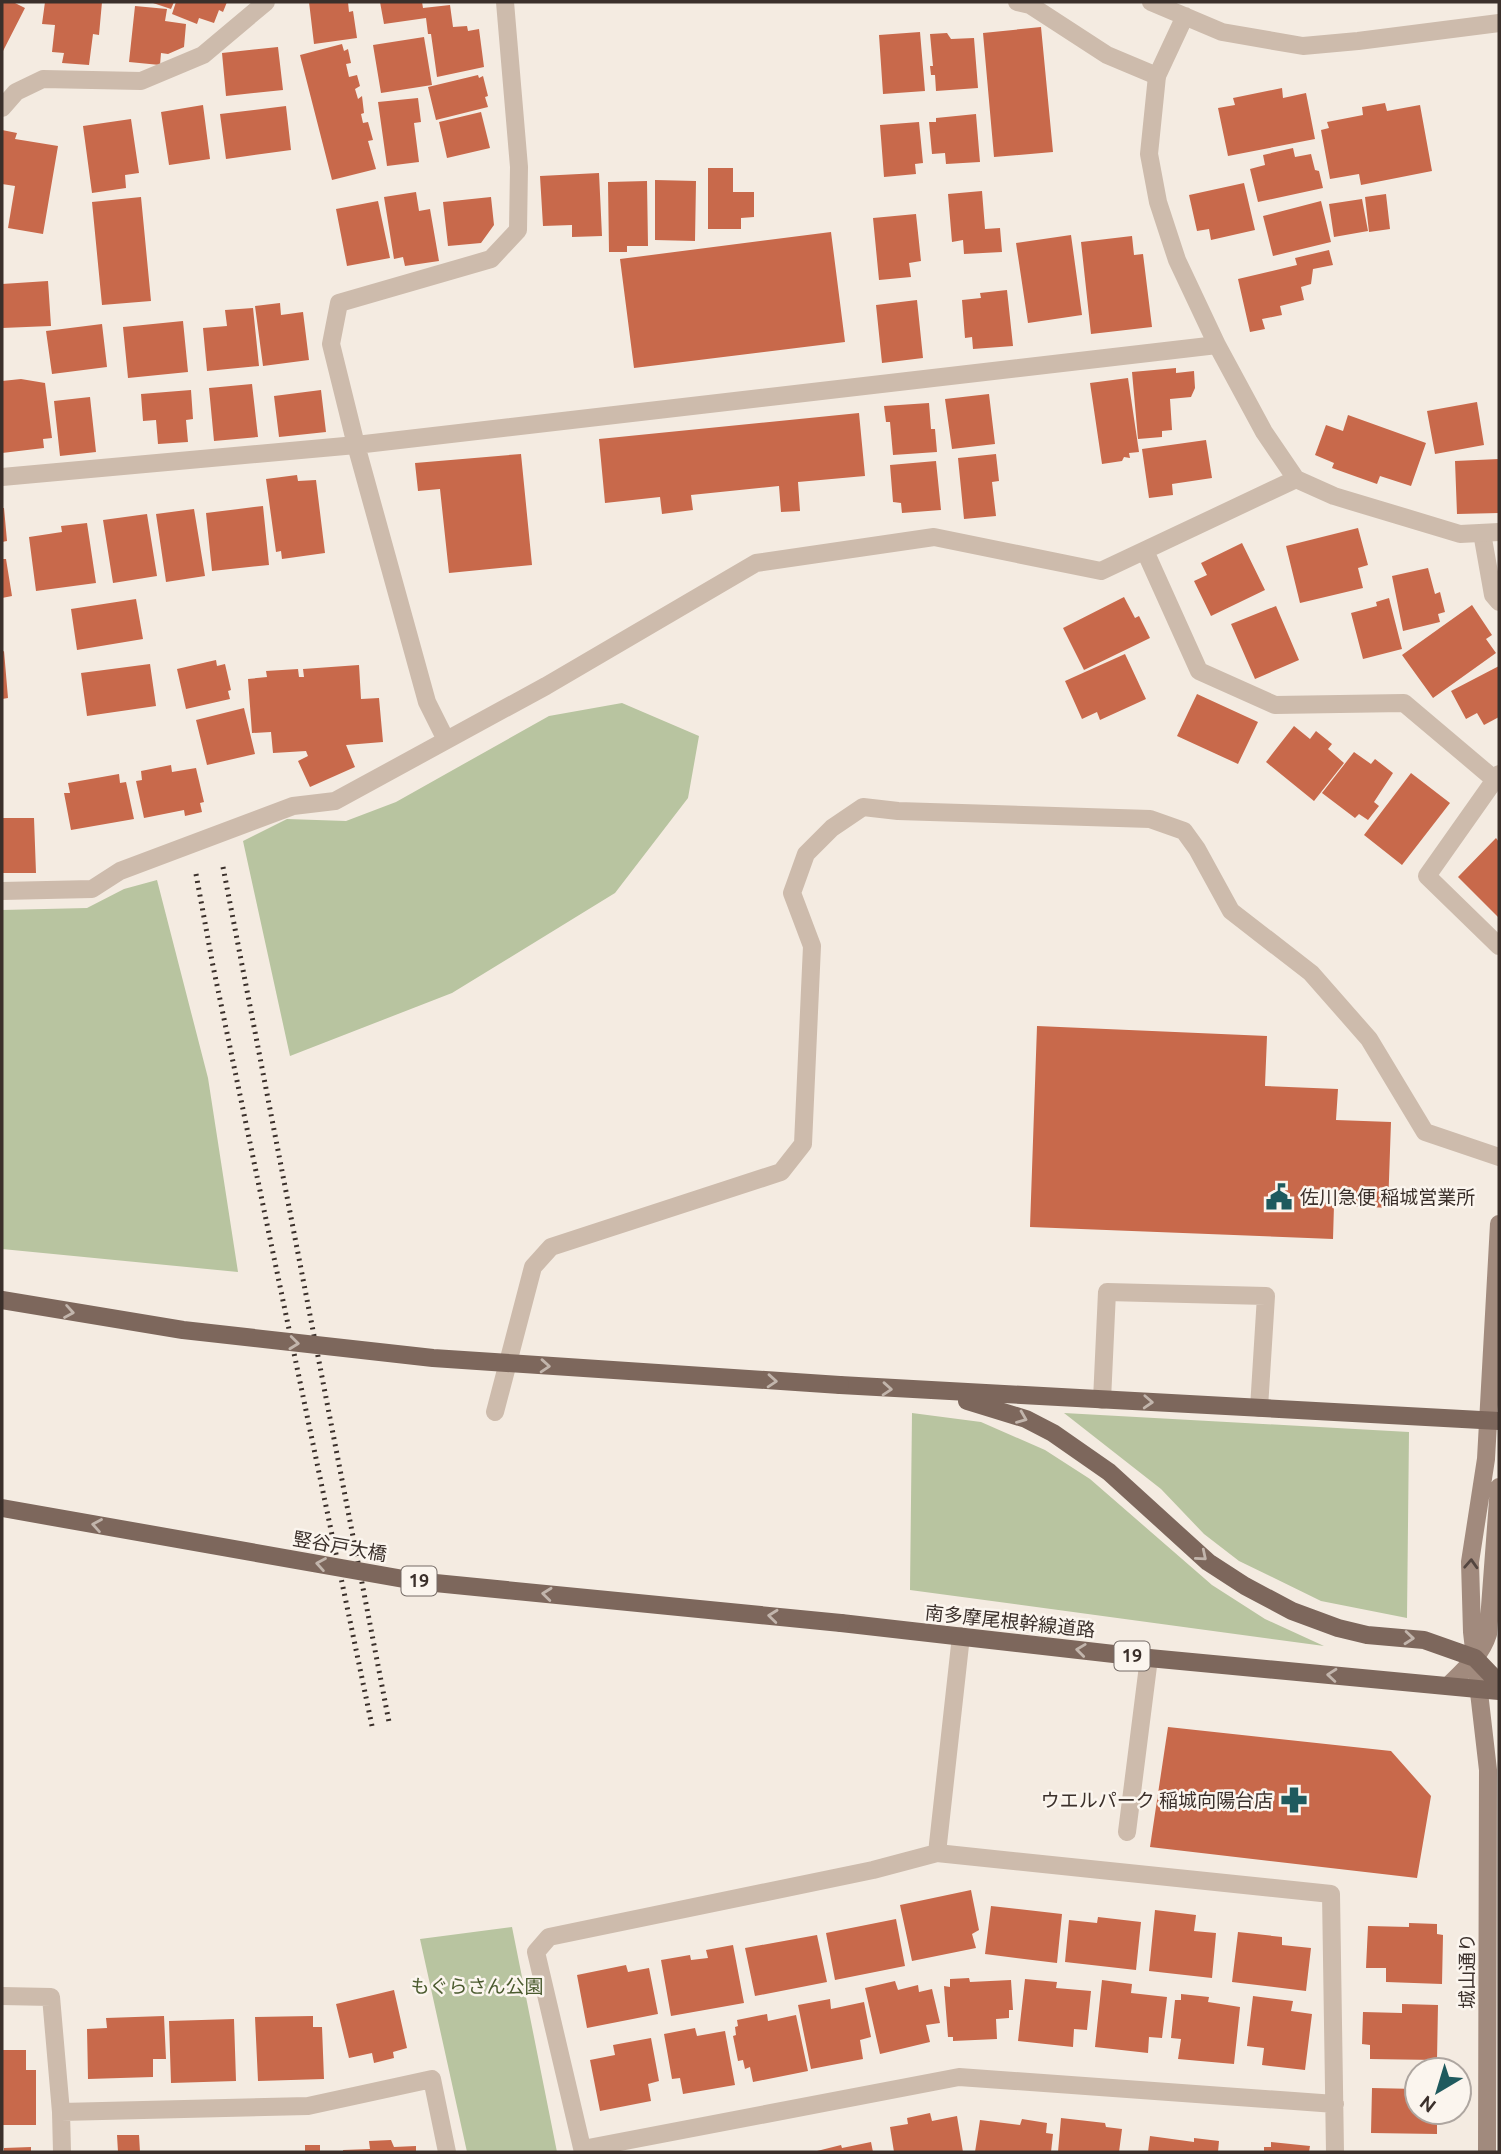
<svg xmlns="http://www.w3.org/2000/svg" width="1501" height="2154" viewBox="0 0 1501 2154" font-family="Ubuntu,'Noto Sans JP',sans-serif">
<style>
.green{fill:#b8c4a0}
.building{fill:#c8694b}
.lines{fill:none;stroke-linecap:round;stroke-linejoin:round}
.lane{stroke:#cdbbac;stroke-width:18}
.street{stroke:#cdbbac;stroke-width:18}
.secondary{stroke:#a18a7d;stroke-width:18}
.primary{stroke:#7d675c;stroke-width:18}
.rail{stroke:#3b302b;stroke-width:5;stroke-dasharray:2 5;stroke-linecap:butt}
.primary-bridge{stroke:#7d675c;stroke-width:18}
.oneway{stroke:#c2b5ac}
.oneway2{stroke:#544640}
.labels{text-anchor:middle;stroke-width:5;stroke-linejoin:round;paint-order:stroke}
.shield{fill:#fbf5ee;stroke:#756b66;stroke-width:2}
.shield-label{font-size:18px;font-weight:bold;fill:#3b302b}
.poi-label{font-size:19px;fill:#3b302b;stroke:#fbf5ee;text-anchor:start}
.street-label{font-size:19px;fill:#3b302b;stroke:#fbf5ee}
.park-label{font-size:19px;fill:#4a5a2e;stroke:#fbf5ee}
</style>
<rect width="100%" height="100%" fill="#f4ebe1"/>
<path class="green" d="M622 703 699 736 688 798 615 893 452 993 290 1056 243 841 287 819 346 821 396 802 549 716Z
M157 880 208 1078 238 1272 2 1249V910L87 908 124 889Z
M912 1413 981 1422 1045 1450 1090 1479 1212 1585 1265 1619 1324 1646 910 1590Z
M1064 1413 1409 1432 1407 1618 1321 1601 1239 1561 1204 1534 1161 1489Z
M512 1927 557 2152H467L420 1939Z"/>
<path class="building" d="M2 2H13L25 8 2 53Z
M45 2H102L99 35 93 34 89 65 62 63 64 53 52 52 55 25 42 24Z
M150 2H174L171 9Z
M176 2H227L223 12 219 10 214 23 199 18 197 24 172 14Z
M309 2H348L349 12 353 11 357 38 314 44Z
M380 2H422L423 8 450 5 453 27 467 26 468 31 479 29 484 67 437 77 431 34H428L426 18 384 24Z
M135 6 167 9 165 21 186 24 184 47 168 54 161 53 160 65 129 62Z
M1041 27 1053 152 994 157 983 33Z
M920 32 925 91 883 94 879 35Z
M947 33 951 39 974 38 978 88 936 91 935 75H931L930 66H933L930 34Z
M424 37 432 85 381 93 373 45Z
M342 44 344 51 348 49 351 63 346 64 349 77 357 75 360 86 355 89 358 99 362 96 364 113 361 114 363 123 368 122 373 140 368 141 376 169 332 180 300 55Z
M278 47 283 90 226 96 222 53Z
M478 75 479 78 483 76 488 96 485 97 488 107 436 120 428 87Z
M1282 88 1283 98 1306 93 1315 139 1228 156 1218 108 1235 105 1233 98Z
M418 98 421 122 414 123 419 162 387 166 378 102Z
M1385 103 1387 111 1420 105 1432 171 1361 185 1359 174 1330 179 1321 130 1329 128 1327 122 1363 115 1362 107Z
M203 105 210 159 169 165 161 112Z
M286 106 291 150 226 159 220 114Z
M481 112 490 148 447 158 439 122Z
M976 114 980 162 946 164 945 153 932 154 929 122H936V118Z
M131 119 139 173 125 175 126 188 92 193 83 126Z
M919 122 923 163 915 164 916 174 884 177 880 125Z
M2 130 17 133 15 139 58 146 43 234 8 228 15 186 2 184Z
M1293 148 1295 157 1311 154 1315 170 1319 171 1323 188 1258 202 1250 169 1265 165 1263 155Z
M708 168H733V192H754V217L741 218V229H708Z
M599 173 602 236 572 237V225L543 226 540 176Z
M655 180 696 181 695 241 655 240Z
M647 181 648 246H627V252H609L608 182Z
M1244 183 1255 230 1211 240 1209 229 1197 231 1189 195Z
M982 191 985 229 1000 228 1002 252 964 254 963 240 952 242 948 194Z
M416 192 419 211 430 209 439 261 405 266 403 257 394 259 384 197Z
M1386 194 1390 229 1369 232 1365 197Z
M141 197 151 301 102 305 92 202Z
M491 197 494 225 481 243 448 246 443 202Z
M1362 199 1368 231 1334 237 1329 204Z
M378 201 390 258 347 266 336 209Z
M1321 201 1331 242 1273 256 1263 216Z
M916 214 921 261 909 263 911 277 879 280 873 218Z
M831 232 845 342 634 368 620 259Z
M1071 235 1082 315 1028 323 1016 243Z
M1132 236 1134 255 1143 254 1152 327 1091 334 1081 242Z
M1329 250 1333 265 1313 269 1311 284 1301 287 1304 300 1280 306 1282 315 1262 319 1265 329 1250 332 1238 279 1297 265 1295 258Z
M48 281 51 326 2 328V284Z
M1007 290 1013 346 973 349 972 337 965 338 962 300 981 298 980 293Z
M917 300 923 358 882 363 876 305Z
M280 303 281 315 303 312 309 360 263 366 255 306Z
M253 308 259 366 207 371 203 328 227 326 225 310Z
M183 321 188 372 128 378 123 327Z
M102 324 107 367 52 374 46 331Z
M1176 368V373L1194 371 1195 388 1191 397 1170 399 1172 430 1162 431V437L1138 439 1132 372Z
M1128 378 1139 452 1129 453 1130 458 1124 457 1122 461 1102 464 1090 383Z
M21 379 45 383 52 438 43 439 44 448 2 453V381Z
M252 384 258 437 214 441 209 388Z
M191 390 193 419 186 420 188 442 158 444 156 420 143 421 141 394Z
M321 390 326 432 279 437 274 396Z
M989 394 995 444 952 449 945 399Z
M90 397 96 452 60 456 54 401Z
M1477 402 1484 445 1435 454 1427 411Z
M929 403 931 429H935L937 452 893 455 890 422H886L884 406Z
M859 413 865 476 798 482 800 511 781 512 779 486 691 495 693 510 662 514 660 497 605 503 599 439Z
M1348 415 1426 443 1411 486 1380 476 1377 484 1332 468 1334 463 1315 455 1326 425 1343 431Z
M1206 440 1212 478 1172 484 1173 495 1149 498 1142 449Z
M521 454 532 565 449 573 440 489 418 491 415 463Z
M996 454 999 481 992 482 996 516 964 519 958 458Z
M1499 459V513L1457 514 1455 461Z
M936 461 941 510 902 513 901 503 893 502 890 465Z
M297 475 298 481 316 480 325 553 282 559 281 551 276 552 266 479Z
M263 506 269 565 212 571 206 513Z
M2 508H4L7 541 2 542Z
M194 509 205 576 166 582 156 514Z
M147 514 157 576 113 583 103 520Z
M87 523 96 583 36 591 29 537 62 532 61 526Z
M1358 528 1368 565 1358 568 1363 588 1300 603 1286 546Z
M1242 543 1265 590 1211 616 1194 581 1207 575 1201 563Z
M2 559H6L12 596 2 598Z
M1428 568 1435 594 1440 592 1445 612 1438 614 1440 622 1403 631 1392 576Z
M1124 597 1135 618 1139 616 1150 638 1084 670 1063 628Z
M1389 598 1402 649 1363 659 1351 613 1377 606 1376 602Z
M136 599 143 639 77 650 71 609Z
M1472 605 1492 635 1486 639 1496 653 1433 698 1402 655Z
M1276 606 1299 660 1255 679 1231 624Z
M4 651 8 698 2 699V652Z
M1125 654 1146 699 1100 720 1097 712 1082 719 1065 681Z
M216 660 217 666 225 664 231 690 228 691 230 699 186 709 177 669Z
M150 664 156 706 87 716 81 673Z
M359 665 361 699 379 698 383 742 346 745 355 767 310 787 298 761 308 756 306 751 273 753 271 732 252 733 248 679 267 677 266 671 298 669 299 677H304L303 669Z
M1499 666V717L1484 725 1477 713 1466 719 1451 691Z
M1197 694 1258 722 1238 764 1177 736Z
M244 708 255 754 207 765 196 720Z
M1294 726 1310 739 1316 731 1332 744 1328 749 1344 763 1314 801 1266 762Z
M1354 752 1371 764 1375 759 1393 773 1374 802 1379 806 1368 820 1359 814 1355 818 1322 793Z
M171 765 172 772 196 768 204 802 200 803 202 812 185 816 184 810 144 818 136 781 142 780 141 771Z
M1411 773 1450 803 1402 865 1364 835Z
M119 774 120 783 126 782 134 819 71 830 64 793H70L68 783Z
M2 818H34L36 873H2Z
M1496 838 1499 842V918L1458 877Z
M1037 1026 1267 1036 1265 1086 1338 1089 1336 1120 1391 1122 1388 1208 1334 1205 1333 1239 1030 1227Z
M1168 1727 1391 1751 1431 1796 1417 1878 1150 1847Z
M971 1890 979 1930 972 1934 976 1948 912 1961 900 1905Z
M991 1906 1062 1914 1057 1963 985 1954Z
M1155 1910 1196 1915 1194 1931 1216 1933 1212 1978 1149 1971Z
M1098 1917 1141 1922 1136 1970 1065 1962 1069 1920 1097 1923Z
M896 1919 905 1966 835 1980 826 1933Z
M1409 1923 1437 1924V1934L1443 1935 1442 1984 1386 1982V1968H1366L1368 1926 1409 1927Z
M1238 1932 1282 1937V1945L1311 1948 1306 1991 1232 1982Z
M817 1935 827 1982 755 1996 745 1948Z
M733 1945 744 2003 671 2016 661 1960 690 1955 691 1960 708 1958 706 1950Z
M626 1965 628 1972 649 1968 658 2014 587 2028 577 1975Z
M969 1978 970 1982 1011 1980 1013 2010H1009V2018L996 2019 997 2039 953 2041V2037H948L944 1986 950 1987V1979Z
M1025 1979 1057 1982 1056 1988 1091 1991 1087 2030 1074 2029 1073 2047 1018 2041Z
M1102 1980 1132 1984 1131 1993 1167 1997 1162 2038 1149 2037 1148 2053 1095 2047Z
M895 1981 898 1990 918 1985 919 1992 932 1989 940 2023 926 2025 930 2042 880 2054 865 1988Z
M394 1990 407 2048 393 2052 394 2058 374 2063 372 2053 349 2058 336 2004Z
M1181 1994 1209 1997 1208 2002 1240 2007 1234 2064 1178 2059 1181 2039 1171 2038 1175 2000H1181Z
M1253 1996 1293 2001 1291 2011 1312 2014 1305 2070 1262 2065 1264 2048 1247 2046Z
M830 1999 831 2009 864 2002 871 2037 860 2040 863 2059 811 2069 798 2005Z
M1402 2004 1438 2005 1437 2060 1370 2059V2045L1362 2044 1363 2012 1402 2013Z
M767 2014 768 2021 796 2015 808 2071 753 2082 750 2067 745 2069 743 2060 738 2061 733 2036 736 2035 735 2027 738 2026 737 2020Z
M164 2016 166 2059H153V2077L88 2079 87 2029 107 2028 106 2018Z
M313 2016V2027H322L324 2079 258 2081 255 2017Z
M234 2019 236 2081 171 2083 169 2021Z
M695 2028 697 2036 725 2031 735 2085 683 2094 680 2078 672 2079 664 2034Z
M651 2038 659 2081 648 2084 651 2101 600 2111 590 2060 615 2055 613 2045Z
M2 2050H26V2070H36V2125H2Z
M1372 2088 1417 2089V2112H1437V2134L1371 2133Z
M930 2113 932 2121 957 2116 963 2152H894L890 2127 908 2124 907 2118Z
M1061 2118 1105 2123 1106 2127 1122 2129 1119 2152H1058Z
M1022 2119 1047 2123 1046 2133 1053 2134 1051 2152H975L980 2120 1020 2125Z
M117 2135H139L140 2152H118Z
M1150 2136 1194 2142V2138L1219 2141 1218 2152H1148Z
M391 2140 394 2147 416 2146V2152H343V2150L370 2149 369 2141Z
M871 2142 873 2152H813L841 2145 842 2148Z
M1271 2142 1310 2146 1309 2152H1264V2147H1271Z
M305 2145H320V2152H305Z
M31 2147V2152H4V2148Z"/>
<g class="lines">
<path class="lane" d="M1017 2 1030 5 1107 55 1157 76
M1482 533 1493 595 1499 602
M1102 1400 1107 1292 1266 1296 1259 1408
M495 1412 533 1267 551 1247 781 1172 803 1144 812 946 792 893 806 854 832 828 863 807 898 811 1150 819 1184 831 1197 849 1231 911 1311 973 1369 1039 1425 1132 1499 1157
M1127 1832 1149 1658"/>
<path class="street" d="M1151 2 1222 32 1303 46 1358 41 1499 23
M1185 16 1157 76 1149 154 1158 202 1177 260 1217 345 1264 432 1296 479 1334 496 1460 534 1499 532
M2 108 16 92 43 79 141 81 203 55 266 2
M2 477 356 445 1217 345
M1145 551 1199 671 1275 705 1404 703 1494 779
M446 740 427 702 356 445 331 344 339 303 491 259 518 230 519 167 505 2
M1499 774 1427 876 1499 946
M2 891 92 889 120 871 293 806 335 801 546 686 756 563 934 537 1101 571 1296 479
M937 1853 961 1636
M2 1996 51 1997 61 2112 308 2106 432 2079 447 2152
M61 2112 62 2152
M583 2149 959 2077 1335 2104
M583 2152 536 1952 549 1937 873 1870 937 1853 1331 1894 1335 2152"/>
<path class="secondary" d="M1448 1686C1464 1670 1481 1656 1488 1634L1499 1487
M1487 2152 1488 1770 1472 1632 1470 1562 1486 1459 1499 1224"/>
<path class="primary" d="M840 1385 1499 1421
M967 1401 1026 1419 1053 1433 1109 1472 1208 1562 1245 1586 1292 1611 1338 1628 1367 1635 1424 1640 1475 1658 1499 1683
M841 1623 1149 1658 1499 1691"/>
<path class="rail" d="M223 867 389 1722
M196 874 213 966 372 1726"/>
<path class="primary-bridge" d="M2 1300 183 1330 433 1358 840 1385
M2 1508 415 1581 841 1623"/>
</g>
<defs><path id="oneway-chevron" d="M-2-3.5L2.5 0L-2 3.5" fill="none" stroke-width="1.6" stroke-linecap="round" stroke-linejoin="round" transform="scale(1.75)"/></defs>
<g class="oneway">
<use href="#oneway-chevron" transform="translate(69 1312) rotate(10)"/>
<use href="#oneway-chevron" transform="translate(294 1343) rotate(6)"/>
<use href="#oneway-chevron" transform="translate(545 1366) rotate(4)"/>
<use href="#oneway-chevron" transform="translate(772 1381) rotate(4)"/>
<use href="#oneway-chevron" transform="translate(887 1389) rotate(4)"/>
<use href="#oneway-chevron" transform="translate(1148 1402) rotate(3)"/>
<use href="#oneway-chevron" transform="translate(1022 1418) rotate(22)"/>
<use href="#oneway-chevron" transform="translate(97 1525) rotate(-170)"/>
<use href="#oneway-chevron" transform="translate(1202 1556) rotate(40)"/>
<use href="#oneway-chevron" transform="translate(321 1564) rotate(-170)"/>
<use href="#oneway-chevron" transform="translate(547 1594) rotate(-174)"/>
<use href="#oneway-chevron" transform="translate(773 1616) rotate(-174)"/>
<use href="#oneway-chevron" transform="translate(1409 1638) rotate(5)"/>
<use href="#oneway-chevron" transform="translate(1081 1650) rotate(-173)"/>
<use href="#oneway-chevron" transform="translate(1332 1675) rotate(-175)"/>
</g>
<use class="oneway2" href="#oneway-chevron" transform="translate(1471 1564) rotate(-87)"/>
<defs>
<g id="civic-bare" transform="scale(2.1)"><path d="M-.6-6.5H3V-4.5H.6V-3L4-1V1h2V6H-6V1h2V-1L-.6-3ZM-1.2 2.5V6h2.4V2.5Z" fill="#1f5a5e" stroke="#fbf5ee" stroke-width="2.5" paint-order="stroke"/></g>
<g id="pharmacy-bare" transform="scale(2.1)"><path d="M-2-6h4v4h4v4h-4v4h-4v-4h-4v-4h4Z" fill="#1f5a5e" stroke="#fbf5ee" stroke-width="2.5" paint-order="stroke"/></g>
</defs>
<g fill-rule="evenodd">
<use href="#civic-bare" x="1279" y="1197"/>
<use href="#pharmacy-bare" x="1294" y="1800"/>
</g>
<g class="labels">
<g class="shield">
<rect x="401.5" y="1566.5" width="35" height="29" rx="5"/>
<rect x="1114.5" y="1641.5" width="35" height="29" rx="5"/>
</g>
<g class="shield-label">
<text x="419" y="1587">19</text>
<text x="1132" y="1662">19</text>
</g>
<g class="poi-label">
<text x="1300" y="1204">佐川急便 稲城営業所</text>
<text x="1273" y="1807" text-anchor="end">ウエルパーク 稲城向陽台店</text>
</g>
<g class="street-label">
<text transform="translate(340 1546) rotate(10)" y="7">竪谷戸大橋</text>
<text transform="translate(1010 1621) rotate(6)" y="7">南多摩尾根幹線道路</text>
<text transform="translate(1467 1971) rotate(-90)" y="7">城山通り</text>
</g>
<g class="park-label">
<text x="477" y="1993">もぐらさん公園</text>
</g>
</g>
<rect width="1501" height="2154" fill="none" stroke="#3b302b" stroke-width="7"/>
<g transform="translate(1438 2091) rotate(218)"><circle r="33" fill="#fbf5ee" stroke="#aea6a0" stroke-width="2"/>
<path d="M0-5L12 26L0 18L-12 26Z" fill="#1f5a5e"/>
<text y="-10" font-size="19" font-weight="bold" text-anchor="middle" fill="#3b302b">N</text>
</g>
</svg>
